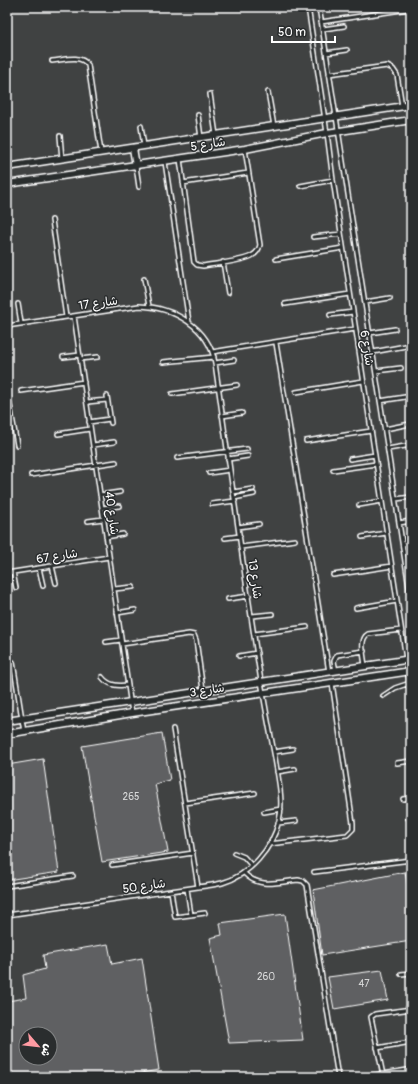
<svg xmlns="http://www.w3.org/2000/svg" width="418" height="1084" viewBox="0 0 418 1084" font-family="Pangolin,'Playpen Sans Arabic',sans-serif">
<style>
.built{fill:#404243;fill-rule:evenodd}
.building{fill:#5f6162;stroke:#fff;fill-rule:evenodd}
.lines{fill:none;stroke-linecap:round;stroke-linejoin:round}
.lane-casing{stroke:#fff;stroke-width:6}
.street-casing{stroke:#fff;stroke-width:9}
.lane{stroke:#2a2d2e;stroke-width:3}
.street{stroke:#2a2d2e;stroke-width:6}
.labels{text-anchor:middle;stroke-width:3;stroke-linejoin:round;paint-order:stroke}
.number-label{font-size:10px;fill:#d7d8d8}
.street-label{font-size:12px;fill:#fff;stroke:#2a2d2e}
</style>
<rect width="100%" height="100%" fill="#333536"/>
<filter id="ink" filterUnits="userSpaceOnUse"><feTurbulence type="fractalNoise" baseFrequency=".025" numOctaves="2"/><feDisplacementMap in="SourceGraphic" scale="8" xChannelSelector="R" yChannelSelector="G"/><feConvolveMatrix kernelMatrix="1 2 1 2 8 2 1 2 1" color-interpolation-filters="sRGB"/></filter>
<g filter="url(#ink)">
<path class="built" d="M7 7H411V1077H7ZM26 1034H50V1058H26Z"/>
<path class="building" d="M162 733 170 780 155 784 168 852 102 862 82 746Z
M43 759 59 872 7 880V765Z
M405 872 411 903V941L322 955 313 890Z
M285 914 303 1040 229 1043 210 938 222 935 220 923Z
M108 944 112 964 142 958 159 1070 117 1077H7V1001L26 998 23 975 45 969 43 955ZM26 1034H50V1058H26Z
M382 970 388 1000 334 1009 328 977Z"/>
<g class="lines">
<g class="lane-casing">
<path id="lane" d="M308 7 327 133 333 180 411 692
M319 7 411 600
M321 22 408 9 411 7
M323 29 344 26
M326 53 347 50
M52 61C64 60 80 54 88 65L101 152
M329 74 387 66 393 69 397 75 402 106
M268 92 274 126
M210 94 216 135
M198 115 201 138
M141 126 144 146
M60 136 62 159
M180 159 194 262 197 265 203 266C213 264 246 261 253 255 257 253 259 249 260 245L245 149
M165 162 189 322
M136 166 139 187
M183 183 248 173
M300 186 333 180
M52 220 66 317
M313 237 341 234
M276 259 343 248
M223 262 228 293
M144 279 149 306
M365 302 390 298
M18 304 21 323
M285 304 350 294
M330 315 353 312
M74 316 132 713
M7 326 139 306C173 307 209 327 215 363 230 469 244 575 261 681 265 706 270 732 275 758 278 778 284 801 279 821 272 849 250 875 222 883 214 885 206 886 198 887L7 915
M370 333 395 329
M276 343 329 672
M212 352 355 329
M373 352 411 345
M63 357 80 355
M80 359 98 357
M163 362 214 357
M215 363 234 360
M376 371 401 368
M7 388 17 445
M21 391 84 382
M296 392 363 381
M172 394 237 385
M107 396 111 423
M380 401 405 397
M87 402 107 400
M222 416 242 413
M89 422 110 419
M385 429 410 424
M58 434 90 429
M306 441 371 431
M93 445 114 442
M388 449 411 445
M177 458 247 449
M228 459 248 456
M350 459 375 455
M333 470 376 464
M209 473 230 470
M31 475 116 462
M233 492 253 489
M100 495 120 492
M234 498 254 494
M396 499 411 497
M212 504 235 501
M359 505 382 501
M102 508 119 506
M88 521 103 519
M399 523 411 521
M238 527 259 524
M106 537 123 534
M362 537 386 533
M225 538 240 536
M403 544 411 543
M241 547 295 540
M52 566 56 583
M39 568 43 586
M13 572 16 588
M7 573 109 557
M333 575 392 566
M114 589 133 587
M228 599 249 596
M356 608 397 601
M117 613 135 610
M252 616 272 614
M254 634 307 627
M106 642 121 640
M122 644 189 634 194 635 196 640 203 690
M239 656 257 653
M13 662 24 732
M365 666C364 656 359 639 368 634L401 630
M336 671 334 661 337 655 364 651
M102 677C109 686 117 686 128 685
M383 696 395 688 410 683
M7 715 8 721
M173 729 198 887
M274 752 293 749
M397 763 411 761
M277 772 295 769
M403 799 411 798
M185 803 255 793
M264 812 281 809
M408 818H411
M278 823 296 821
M269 844 347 835 353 829V823L332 683
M234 853 244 857 252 866
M112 865 193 853
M314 872 411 860
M244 873C259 889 278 882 298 880L303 881 307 885 338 1077
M7 886 73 876
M187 889 191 915
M171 891 175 917 205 913
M401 974 411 973
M377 1048 411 1042
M383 1075 371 1017 375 1014 411 1009"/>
</g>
<g class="street-casing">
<path id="street" d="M133 148 136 166
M7 167 411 105
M7 184 245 149 327 133 411 120
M7 721 411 659
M7 734 132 713 411 671
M373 1077 411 1071"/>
</g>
<use href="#lane" class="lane"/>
<use href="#street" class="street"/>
</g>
</g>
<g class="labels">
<g class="number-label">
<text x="131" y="800">265</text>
<text x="266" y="980">260</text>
<text x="364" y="987">47</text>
</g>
<g class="street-label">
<text transform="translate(208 144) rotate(-9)" y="4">شارع 5</text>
<text transform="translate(98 303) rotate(-8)" y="4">شارع 17</text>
<text transform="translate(367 348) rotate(81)" y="4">شارع 6</text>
<text transform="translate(112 513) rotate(82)" y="4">شارع 40</text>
<text transform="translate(57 556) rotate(-9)" y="4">شارع 67</text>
<text transform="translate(255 579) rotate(82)" y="4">شارع 13</text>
<text transform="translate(207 690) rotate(-9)" y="4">شارع 3</text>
<text transform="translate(144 886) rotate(-8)" y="4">شارع 50</text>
</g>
</g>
<rect width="418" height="1084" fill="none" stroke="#2a2d2e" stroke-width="24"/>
<rect x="12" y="12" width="394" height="1060" fill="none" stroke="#fff" stroke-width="1.5" filter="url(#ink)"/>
<g transform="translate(38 1046) rotate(118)"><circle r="19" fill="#2a2d2e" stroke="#7f8182"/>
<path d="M0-3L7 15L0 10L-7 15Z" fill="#ff9aa2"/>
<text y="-6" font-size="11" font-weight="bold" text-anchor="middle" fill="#ffffff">ش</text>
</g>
<path d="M272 36v6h63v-6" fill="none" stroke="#ffffff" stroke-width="2"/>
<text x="278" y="36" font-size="12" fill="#ffffff" stroke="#2a2d2e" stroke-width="3" paint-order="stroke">50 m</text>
</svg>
